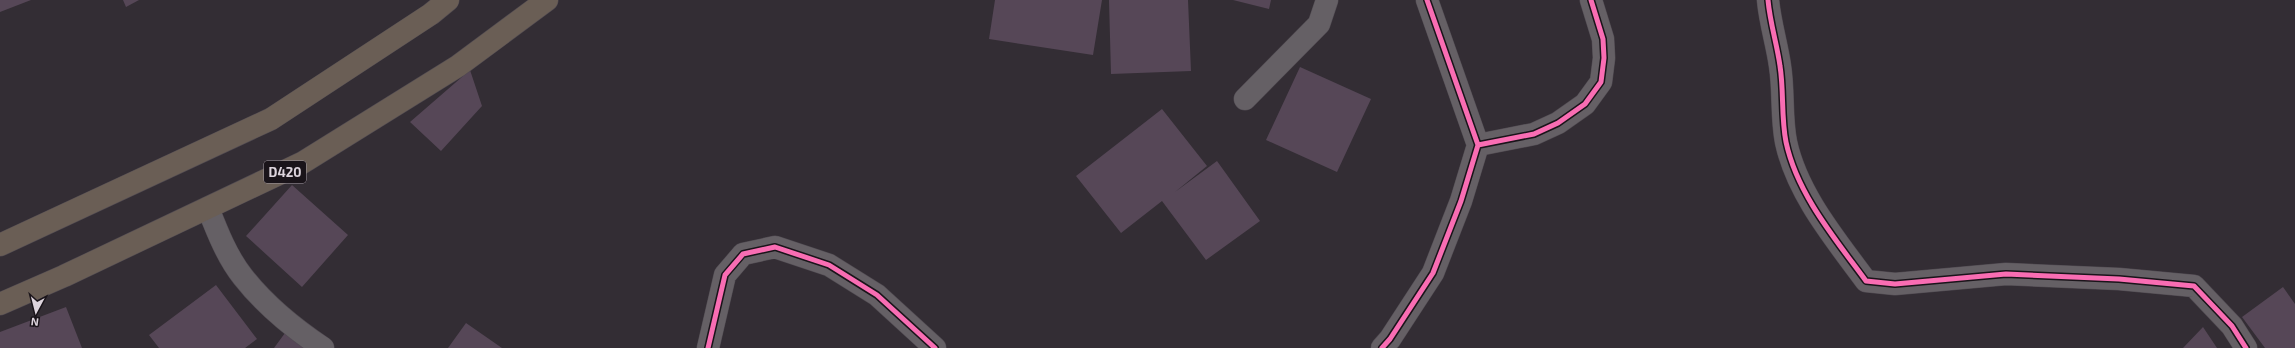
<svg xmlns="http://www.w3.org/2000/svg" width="2295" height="348" viewBox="0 0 2295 348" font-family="'Exo 2',sans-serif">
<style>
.building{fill:#564757}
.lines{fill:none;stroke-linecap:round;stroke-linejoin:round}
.street-casing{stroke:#514b52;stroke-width:23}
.highway-casing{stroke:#514b52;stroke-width:23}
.street{stroke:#656065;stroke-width:22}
.highway{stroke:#6a5e55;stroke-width:22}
.cycleway-casing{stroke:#1a141a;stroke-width:8}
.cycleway{stroke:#f96db3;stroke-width:5}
.labels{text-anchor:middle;stroke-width:3.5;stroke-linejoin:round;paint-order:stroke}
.shield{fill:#1a141a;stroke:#a29aa2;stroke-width:1}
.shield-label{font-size:13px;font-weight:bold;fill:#ddd4dd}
</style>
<rect width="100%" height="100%" fill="#332d34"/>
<path class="building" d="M0 0H31L0 12Z
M123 0H139L126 7Z
M995 0H1102L1093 55 989 39Z
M1109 0H1188L1191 71 1111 74Z
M1233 0H1271L1269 9Z
M1300 67 1371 99 1337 172 1266 140Z
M470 70 482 106 441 151 410 122Z
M1162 109 1207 166 1175 192 1217 161 1260 221 1206 260 1162 201 1121 233 1076 176Z
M292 185 348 235 302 287 246 236Z
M216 285 257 339 245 348H159L149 335Z
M2283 287 2295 304V348H2265L2242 317Z
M66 307 82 348H0V332Z
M466 323 502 348H448Z
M2203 327 2217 348H2183Z
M285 333 306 348H274Z"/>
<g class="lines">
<g class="street-casing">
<path id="street" d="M1768 0C1770 23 1777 44 1780 66 1784 91 1781 117 1786 142 1797 194 1836 240 1866 281L1895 284 2006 274 2119 279 2194 286 2232 326 2246 348
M1245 99 1319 24 1327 0
M1478 145 1534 134 1558 123 1585 104 1601 82 1604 58 1603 39 1591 0
M208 208C217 231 227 257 243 277 265 305 293 328 323 348
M708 348 725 275 743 254 775 247 829 265 877 295 935 348
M1382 348 1390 339 1433 273 1461 201 1478 145 1427 0"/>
</g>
<g class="highway-casing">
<path id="highway" d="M0 245 271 119 431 14 448 0
M0 304 64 276 302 163 458 66 547 0"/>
</g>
<use href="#street" class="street"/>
<use href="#highway" class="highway"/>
<g class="cycleway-casing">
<path id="cycleway" d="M1768 0C1770 23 1777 44 1780 66 1784 91 1781 117 1786 142 1797 194 1836 240 1866 281L1895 284 2006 274 2119 279 2194 286 2232 326 2246 348
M1478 145 1534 134 1558 123 1585 104 1601 82 1604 58 1603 39 1591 0
M708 348 725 275 743 254 775 247 829 265 877 295 935 348
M1382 348 1390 339 1433 273 1461 201 1478 145 1427 0"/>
</g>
<use href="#cycleway" class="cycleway"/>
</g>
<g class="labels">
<rect class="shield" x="264" y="161" width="42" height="22" rx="3"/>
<g class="shield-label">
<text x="285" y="177">D420</text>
</g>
</g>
<g transform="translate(36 312) rotate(187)" stroke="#1a141a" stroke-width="3" paint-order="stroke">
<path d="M0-3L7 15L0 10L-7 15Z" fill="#ddd4dd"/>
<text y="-6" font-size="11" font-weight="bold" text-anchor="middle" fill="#ddd4dd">N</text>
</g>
</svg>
